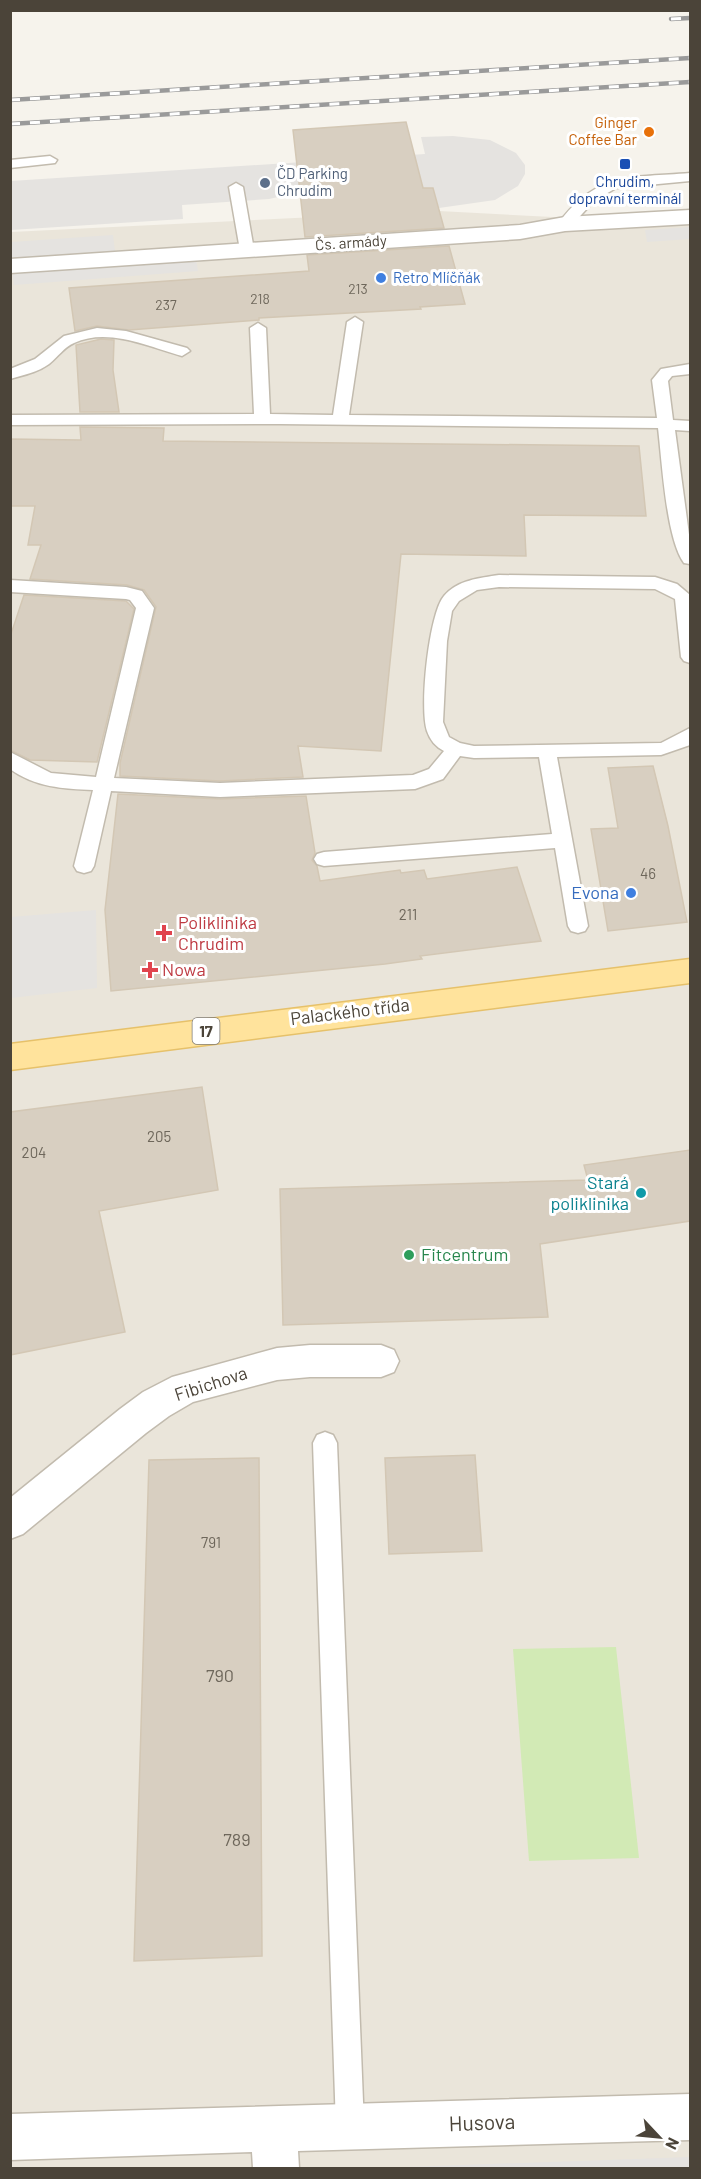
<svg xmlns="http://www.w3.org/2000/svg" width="701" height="2179" viewBox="0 0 701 2179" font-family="Barlow,sans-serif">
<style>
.residential{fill:#eae5da}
.green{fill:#d2eab5}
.parking{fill:#e5e3e0}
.building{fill:#d8cfc1;stroke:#d3c7b4;stroke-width:1.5}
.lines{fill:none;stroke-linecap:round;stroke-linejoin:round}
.service-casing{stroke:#c2bbae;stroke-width:3}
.minor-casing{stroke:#c2bbae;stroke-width:3}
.primary-casing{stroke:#e6c16a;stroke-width:3}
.service{fill:#fff;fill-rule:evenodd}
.minor{fill:#fff;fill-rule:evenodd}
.primary{fill:#ffe39c;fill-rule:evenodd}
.rail-casing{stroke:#9a9a9a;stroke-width:4.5}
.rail{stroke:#fff;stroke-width:3;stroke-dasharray:10;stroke-linecap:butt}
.food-dot{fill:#e8710a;stroke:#fff;stroke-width:2}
.transit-dot{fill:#1a4fb4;stroke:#fff;stroke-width:2}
.service-dot{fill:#5c6f8a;stroke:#fff;stroke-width:2}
.shop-dot{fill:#3f7fe0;stroke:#fff;stroke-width:2}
.health-dot{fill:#e0444e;stroke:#fff;stroke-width:2}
.culture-dot{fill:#0f9aa8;stroke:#fff;stroke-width:2}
.leisure-dot{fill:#2e9e5b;stroke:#fff;stroke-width:2}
.labels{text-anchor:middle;stroke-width:6;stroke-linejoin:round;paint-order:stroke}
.far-number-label{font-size:14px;fill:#6e675b}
.far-food-label{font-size:15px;fill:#c56008;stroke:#fff;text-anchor:end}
.far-service-label{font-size:15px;fill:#4e5e75;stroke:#fff;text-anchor:start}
.far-transit-label{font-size:15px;fill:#164399;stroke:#fff}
.far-street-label{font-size:15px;fill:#4b4439;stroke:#fff}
.far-shop-label{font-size:15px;fill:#366cbe;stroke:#fff;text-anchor:start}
.number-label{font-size:15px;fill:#6e675b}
.shield{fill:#fff;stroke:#817c74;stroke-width:1.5}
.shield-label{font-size:16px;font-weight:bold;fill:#4b4439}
.shop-label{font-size:18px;fill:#366cbe;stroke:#fff;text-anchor:end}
.health-label{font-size:18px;fill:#be3a42;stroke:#fff;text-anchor:start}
.street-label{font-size:18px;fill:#4b4439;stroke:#fff}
.culture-label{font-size:18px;fill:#0d838f;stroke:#fff;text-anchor:end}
.leisure-label{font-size:18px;fill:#27864d;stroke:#fff;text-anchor:start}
.near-number-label{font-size:18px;fill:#6e675b}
.near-street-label{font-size:21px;fill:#4b4439;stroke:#fff}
</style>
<rect width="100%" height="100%" fill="#f6f3ec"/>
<path class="residential" d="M690 210V2168H11V232L439 211 572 218Z"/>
<path class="green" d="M616 1647 639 1858 529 1861 513 1649Z"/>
<path class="parking" d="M453 136 490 140 516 153 525 165V174L518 186 495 200 439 208 433 188 300 192 269 199 182 205 183 219 11 230V181L425 154 421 137Z
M690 227V239L647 242 645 230Z
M113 235 116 259 11 266V242Z
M196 259 198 271 14 285 12 271Z
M96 910 97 988 11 998V917Z
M690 2157V2168H376Z"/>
<path class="building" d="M406 122 423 188H433L444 228 305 237 293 130Z
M449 246 465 304 420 307 421 309 259 318V320L129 330 97 326 75 331 69 288 309 271 307 255Z
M101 339 114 340 113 370 119 412H80L76 345Z
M80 427 164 428 163 441 639 446 646 516 524 515 526 556 401 554 381 751 298 746 303 777 220 781 120 776V763L156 607 144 590 127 585 30 579 41 545H28L35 506H10V439L81 440Z
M24 595 126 601 134 609 97 762 30 760 10 750V637Z
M653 766 668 826 687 922 608 931 591 829 618 828 608 768Z
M118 794 220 799 306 796 315 853 312 860 317 866 320 881 400 870 401 873 424 870 427 879 517 867 541 941 420 956 422 959 385 964 111 991 105 910Z
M202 1087 218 1190 99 1211 125 1332 10 1355V1112Z
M690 1150V1221L540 1244 548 1317 283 1325 280 1189 588 1180 584 1165Z
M475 1455 482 1551 389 1554 385 1458Z
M259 1458 262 1956 134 1961 149 1460Z"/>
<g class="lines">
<g class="service-casing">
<path id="service" d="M50 156 57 160 55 163 10 168V160Z
M690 173V181L616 188 594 201 570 227 565 228 558 224C597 171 631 178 690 173Z
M236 183 243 187 254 250 247 254 240 250 229 187Z
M355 317 363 322 349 415 657 418 652 380 661 369 690 364V374L672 376 668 381 673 420 690 421V431L675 430 690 542V564L684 563C666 539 662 460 658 428L280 424 10 425V415L254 414 250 328 258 323 266 328 270 414 333 415 347 322Z
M97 328 126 331 187 348 190 351 182 356C149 347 108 327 74 343 64 347 58 357 49 364 38 372 24 375 10 379V369L35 359 64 336Z
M499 575 655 577 677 584 690 595V663L684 661 681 657 675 599 655 589 499 587 477 590 459 601 452 611 447 641 443 722 449 737 460 743 474 746 661 743 690 728V745L661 755 557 757 588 926 585 931 578 933 571 931 568 926 555 848 324 866 317 864 314 859 317 854 324 852 552 834 539 757 474 758 460 756 443 779 415 789 220 797 111 791 94 866 91 871 84 873 77 871 74 866 93 790C63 789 35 787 10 769V752L51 773 96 777 136 608 130 600 126 599 10 592V580L126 587 142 591 154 608 114 778 220 783 413 775 429 769 444 751C436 747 430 740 427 731 419 708 429 613 444 596 457 580 480 578 499 575Z
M325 1432 333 1435 337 1443 364 2127 360 2137 350 2141 340 2137 336 2127 313 1443 317 1435Z"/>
</g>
<g class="minor-casing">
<path id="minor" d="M690 210V224L565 231 520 239 10 273V259L520 225 565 217Z
M310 1345H381L394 1350 399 1361 394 1372 381 1377H310L277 1380 193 1402 169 1416 146 1433 23 1534 10 1539V1498L120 1409 143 1392 172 1377 277 1348Z
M690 2094V2140L298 2151 299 2168H253L252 2152 10 2160V2114Z"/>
</g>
<g class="primary-casing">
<path id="primary" d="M690 959V983L10 1070V1044Z"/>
</g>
<use href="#service" class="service"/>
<use href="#minor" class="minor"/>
<use href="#primary" class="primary"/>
<g class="rail-casing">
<path id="rail" d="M671 19 690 18
M10 100 690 58
M10 124 690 82"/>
</g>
<use href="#rail" class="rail"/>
</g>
<circle class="food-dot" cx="649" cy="132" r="6"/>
<rect class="transit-dot" x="619" y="158" width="12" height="12" rx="3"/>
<circle class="service-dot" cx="265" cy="183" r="6"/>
<g class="shop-dot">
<circle cx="381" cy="278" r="6"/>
<circle cx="631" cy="893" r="6"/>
</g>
<g class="health-dot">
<path d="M161 924h6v6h6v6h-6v6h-6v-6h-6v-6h6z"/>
<path d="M147 961h6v6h6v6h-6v6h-6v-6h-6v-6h6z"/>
</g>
<circle class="culture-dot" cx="641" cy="1193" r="6"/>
<circle class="leisure-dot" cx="409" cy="1255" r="6"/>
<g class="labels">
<g class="far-number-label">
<text x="358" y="294">213</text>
<text x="260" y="304">218</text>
<text x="166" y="310">237</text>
</g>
<g class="far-food-label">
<text x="637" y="128">Ginger<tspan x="637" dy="17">Coffee Bar</tspan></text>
</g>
<g class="far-service-label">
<text x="277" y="179">ČD Parking<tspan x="277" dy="17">Chrudim</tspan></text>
</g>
<g class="far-transit-label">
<text x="625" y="187">Chrudim,<tspan x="625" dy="17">dopravní terminál</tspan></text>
</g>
<g class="far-street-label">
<text transform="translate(351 243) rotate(-4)" y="5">Čs. armády</text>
</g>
<g class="far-shop-label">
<text x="393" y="283">Retro Mlíčňák</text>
</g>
<g class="number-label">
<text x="648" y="879">46</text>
<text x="408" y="920">211</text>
<text x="159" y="1142">205</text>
<text x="34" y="1158">204</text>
<text x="211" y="1548">791</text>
</g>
<rect class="shield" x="192.5" y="1018" width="27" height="26" rx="4.5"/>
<g class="shield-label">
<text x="206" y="1037">17</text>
</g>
<g class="shop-label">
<text x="619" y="899">Evona</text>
</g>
<g class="health-label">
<text x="178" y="929">Poliklinika<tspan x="178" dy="21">Chrudim</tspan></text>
<text x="162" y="976">Nowa</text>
</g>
<g class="street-label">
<text transform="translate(350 1012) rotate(-7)" y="6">Palackého třída</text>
<text transform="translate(211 1384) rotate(-18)" y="6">Fibichova</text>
</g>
<g class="culture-label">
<text x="629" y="1189">Stará<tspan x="629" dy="21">poliklinika</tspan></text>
</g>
<g class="leisure-label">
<text x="421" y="1261">Fitcentrum</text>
</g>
<g class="near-number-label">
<text x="220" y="1682">790</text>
<text x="237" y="1846">789</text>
</g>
<g class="near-street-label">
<text transform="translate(482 2123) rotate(-2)" y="7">Husova</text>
</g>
</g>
<rect width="701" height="2179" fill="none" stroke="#4b4439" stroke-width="24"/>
<g transform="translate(659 2137) rotate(116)" stroke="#ffffff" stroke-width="4.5" paint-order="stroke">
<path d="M0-4.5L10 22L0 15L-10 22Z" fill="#4b4439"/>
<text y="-9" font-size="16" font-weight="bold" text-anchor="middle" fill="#4b4439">N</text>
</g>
</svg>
